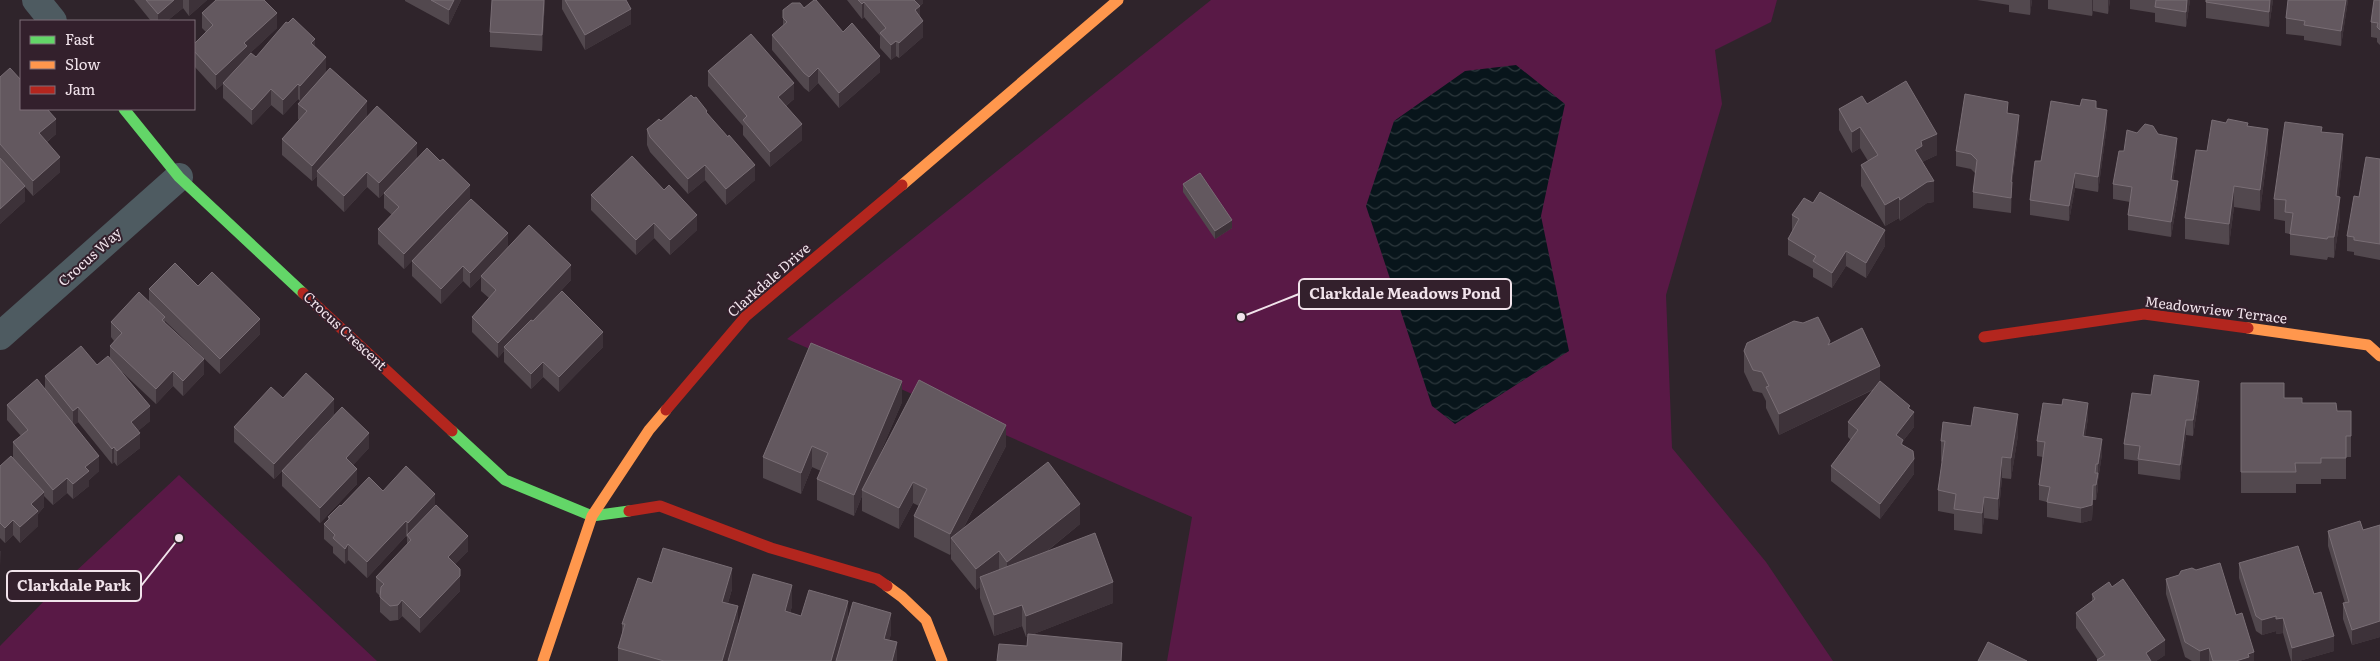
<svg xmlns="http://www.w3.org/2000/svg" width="2380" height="661" viewBox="0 0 2380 661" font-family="Literata,serif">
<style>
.green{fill:#591946}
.water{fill:url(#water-waves)}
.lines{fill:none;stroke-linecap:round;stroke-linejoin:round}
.street{stroke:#4e5b61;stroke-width:28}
.fast{stroke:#63d668;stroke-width:11}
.slow{stroke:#ff974d;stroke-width:11}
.jam{stroke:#b3261e;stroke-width:11}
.wall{fill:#52484e}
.shaded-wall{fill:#3d3239}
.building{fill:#63585f;stroke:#796e75}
.labels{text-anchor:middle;stroke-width:4;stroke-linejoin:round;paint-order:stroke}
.street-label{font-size:14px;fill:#f1e3eb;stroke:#33202c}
.leader{fill:none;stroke:#f1e3eb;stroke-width:2}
.callout-dot{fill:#f1e3eb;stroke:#33202c;stroke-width:2}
.callout{fill:#33202c;stroke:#f1e3eb;stroke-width:2}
.callout-label{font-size:15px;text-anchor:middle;font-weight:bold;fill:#f1e3eb}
</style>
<defs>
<pattern id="water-waves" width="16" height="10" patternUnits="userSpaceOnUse" patternTransform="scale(1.25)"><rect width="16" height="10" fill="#08151b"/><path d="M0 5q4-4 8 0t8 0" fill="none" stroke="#2c373c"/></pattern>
</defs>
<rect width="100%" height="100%" fill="#2f242b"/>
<path class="green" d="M1211 0H1777L1771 22 1715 50 1722 104 1666 295 1672 448 1766 562 1833 661H1167L1192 517 787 339Z
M179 475 377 661H0V646L44 601Z"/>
<path class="water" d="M1516 65 1565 104 1541 216 1569 351 1455 424 1432 406 1366 206 1394 121 1465 71Z"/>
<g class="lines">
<path class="street" d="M36 0 53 21
M0 336 179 177"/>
<path class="fast" d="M124 109 179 177 303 293
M452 431 505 480 592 516 629 511"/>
<path class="slow" d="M902 185 1118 0
M2248 328 2368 345 2380 356
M887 586 902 597 926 620 942 661
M543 661 592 516 649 430 666 410"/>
<path class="jam" d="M303 293 452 431
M1984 337 2144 314 2248 328
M666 410 746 316 902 185
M629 511 660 506 771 548 877 579 887 586"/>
</g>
<path class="wall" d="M134 0H207L189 16 183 8 167 21H151Z
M405 0H461L449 25 405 1Z
M545 0 542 51 490 47V32Z
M562 0H626L631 24 585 50 562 9Z
M847 0H923V3L920 6V17L923 37 899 58 896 56 891 60 880 48V36L864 17 862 19Z
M1977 0H2032L2030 15 2009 12V5Z
M2048 0H2110L2108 14 2093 11 2092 16 2048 9Z
M2130 0H2190L2186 27 2155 22V13L2130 9Z
M2206 0H2273L2269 27 2206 18Z
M2288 0H2348L2341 46 2304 40V36L2286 34V18Z
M2380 0V45L2377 42V38L2371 37V22Z
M804 8 843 32 880 72 839 108 818 83 809 92 804 88 772 50V35L783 26V10Z
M202 13 277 28 247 56V57H256L315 47 326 72 367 116 359 126 417 158 470 200 508 247 571 280 543 310 603 347 559 392 543 377 531 389 504 362V351L498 358 472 332V317L489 298 481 291V277L470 288 463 281 441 304 412 276V261L439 233 404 269 378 244V229L392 215 384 208V193L379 198 367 187 344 212 317 186V176L312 181 282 155V139L299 120 298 119V104L312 88 300 101 298 99 283 115 271 105 252 125 223 98V84L216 90 194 66V44L206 32 202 28Z
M708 71 794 99 786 106 802 140 770 167 743 135V126L708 86Z
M0 77 56 134 47 142 60 172 33 196 25 187V201L0 224Z
M1867 104 1937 155 1922 162 1934 202 1927 203 1900 221 1899 218 1885 226 1861 186V165L1868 161 1860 148 1852 153 1839 130V109Z
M2080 106 2096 108 2107 125 2098 192 2075 188 2069 221 2030 215V200L2041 161Z
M707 113 755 180 726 205 705 180 688 194 650 152 647 145V129L661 121Z
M2008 113 2019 130 2012 183 2011 213 1973 208V192L1976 174 1971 169 1956 166V151Z
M2248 126 2268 150 2260 211 2234 207 2229 245 2185 239V218L2207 151Z
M2322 132 2343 155 2338 197 2340 218 2334 258 2328 257 2327 260 2290 255V234L2285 233V221L2274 219V199Z
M2137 133 2158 134 2177 153 2173 181 2178 196 2171 237 2128 230V215L2130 202 2113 199V184Z
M2380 159V260L2354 255V252L2347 251V236L2359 197Z
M1183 184 1232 228 1215 239 1183 192Z
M591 195 697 230 670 255 654 238 636 255 591 210Z
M1792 215 1885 246 1866 278 1846 266 1832 288 1813 277V269L1788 255V239L1793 231 1792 230Z
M198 286 260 334 220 374 165 321V323L204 374 183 396 173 386 156 404 122 372 150 421 138 431 140 448 117 466 114 462 112 464 78 422 74 425 99 471 89 480V486L73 499 67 493 53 505 44 496V507L38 514V526L20 543 13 535 5 543 0 538V466L13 457V442L21 436 7 420V405L45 388V376L97 365 110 358V346L114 341 111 337V322L149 302V289Z
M1830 343 1880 381 1910 409 1914 427 1903 441V445L1914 474 1880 519 1831 481V466L1851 440 1848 437V422L1873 390 1779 435 1766 408V401L1762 393 1753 391 1744 372V351Z
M2241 383 2284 398 2302 403 2337 411H2351V457H2346V479H2321V484H2296V493H2241Z
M2151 395 2199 397 2193 436 2186 435 2180 480 2138 474V461L2124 459V444Z
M283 398 334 414 288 464 369 448 353 465 357 484 320 523 282 486V471L274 479 234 442V427Z
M902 402 876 463 1006 446 963 529 1080 524 1046 552 1113 603 1031 635 1122 661 1027 646 1028 636 1026 637 1022 626 994 636 980 598V587L976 590 951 559V552L950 555 914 537V516L919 506 913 503 899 529 862 511V496L854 516 817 500V479L821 471 812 467 801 494 763 478V457Z
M2088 418 2085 436 2102 454 2098 480V488L2096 500H2093L2092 520 2081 523 2047 517V502L2039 500V485L2043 457 2037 456V441Z
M2018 435 2011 479 2002 478 1998 520 1984 518 1982 534 1954 530V514L1938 511V490L1942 462 1941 461V441Z
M383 491 435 505 468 551 455 564 460 591 420 633 402 616 398 620 390 621 380 612V596L376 592V577L407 545V537L406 536 367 578 348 560 345 564 333 553V547L324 539V524L328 520V517L341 506Z
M2380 525V637L2352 645 2343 619V603H2345L2328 546V531L2363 530Z
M2239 563 2314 594 2334 651 2299 661H2291L2283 633 2276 634V631L2262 635 2256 631 2239 578Z
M2166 579 2236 615 2254 661H2192L2185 657 2166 594Z
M652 583 732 589 728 603 738 627 792 606 790 613 801 616 848 621 891 634 889 640 897 661H618V648L622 634V624Z
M2092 594 2165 655 2156 661H2097L2098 660 2076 628V613L2092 601Z"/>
<path class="shaded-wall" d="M174 0H183V8L167 21H158V14Z
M189 0H207L189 16Z
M454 0H461L449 25V10Z
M544 0H545L542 51V35Z
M912 0H923V3L918 8 920 6V22L915 26Z
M2030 0H2032L2030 15Z
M2092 0H2093V11L2092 16Z
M2108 0H2110L2108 14Z
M2187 0H2190L2186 27V12Z
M2270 0H2273L2269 27V12Z
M2346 0H2348L2341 46V31Z
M864 2V17L862 19V4Z
M631 9V24L585 50V35Z
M277 13V28L247 56V62L216 90V75L244 43Z
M923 21V37L899 58V43Z
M315 39V54L311 43Z
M896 41V56L891 60V45Z
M880 56V72L839 108V93Z
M326 57V73L300 101V86Z
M818 68V83L809 92V77Z
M794 83V99L778 112V97Z
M298 84V99L283 115V100Z
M271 89V105L252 125V110Z
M367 101V116L319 173 317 171V176L312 181V166Z
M2107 110V125L2098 192V177Z
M2019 115V130L2012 183 2011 213V182Z
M56 119V134L39 148V133Z
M802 124V140L770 167V152Z
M1860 127V148L1852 153V132Z
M2268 129V150L2260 211V190Z
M1937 134V155L1922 162 1915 150 1921 141Z
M2343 134V155L2336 217V196Z
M2177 138V153L2171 196V180Z
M417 143V158L379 198V183Z
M60 157V172L33 196V181Z
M705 165V180L688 194V179Z
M755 165V180L726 205V189Z
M367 172V187L344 212V196Z
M2075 173V188L2069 221V206Z
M1934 181V202L1927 203 1900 221V200L1927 182Z
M2178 181V196L2171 237V222Z
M470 185V200L404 269V254Z
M25 186V201L0 224V209Z
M2234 186V207L2229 245V224Z
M1899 197V218L1885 226V205Z
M2340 197V218L2334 258V237Z
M697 215V230L670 255V240Z
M1232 220V228L1215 239V231Z
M654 223V238L636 255V240Z
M1885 230V246L1866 278V263Z
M508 233V249L470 288V273Z
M1846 251V266L1832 288V273Z
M571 265V280L506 349 504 347V351L498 358V343Z
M463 266V281L441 304V289Z
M260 319V334L220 374V359Z
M603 332V347L559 392V377Z
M204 359V374L183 396V381Z
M543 362V377L531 389V374Z
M1880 366V386L1779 435V414Z
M173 371V386L156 404V389Z
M902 381V402L864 491 862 490V496L854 516V495Z
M2199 381V397L2193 436V420Z
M334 399V414L274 479V464Z
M2088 403V418L2083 451V436Z
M150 406V421L131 437V422Z
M1910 406V417L1914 412V427L1903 441V455L1896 435Z
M78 407V422L73 426V411Z
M2018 414V435L2011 479V458Z
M2186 420V435L2180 480V465Z
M1006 425V446L955 544 951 538V552L950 555V534Z
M140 433V448L117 466V451Z
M369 433V448L346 473V458Z
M2102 439V454L2098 480V464Z
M812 446V467L801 494V473Z
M114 447V462L112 464V449Z
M99 456V471L89 480V486L73 499V484L85 467Z
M2002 457V478L1998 520V499Z
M1914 459V474L1880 519V504Z
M357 469V484L320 523V508Z
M2098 473V488L2096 500V485Z
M67 478V493L53 505V490Z
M913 482V503L899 529V508Z
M2093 485 2092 520 2081 523V508Z
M44 492V507L38 514V526L20 543V527L31 504Z
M435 494V509L408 537V523Z
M1984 497V518L1982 534V513Z
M1080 504V524L1007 583V562Z
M13 520V535L5 543V528Z
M406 521V536L367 578V562Z
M468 536V551L448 572V557Z
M348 544V560L345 564V549Z
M0 551H1L0 566Z
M999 551V572L980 577V587L976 590V569Z
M732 568V589L722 623V602Z
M460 576V591L420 633V618Z
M1113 582V603L1026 637V616Z
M792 585V606L785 632V611Z
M402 600V616L398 620V605Z
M848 601V621L836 661H831Z
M1022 605V626L994 636V615Z
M738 606V627L728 661H722Z
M891 613V634L884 660V639Z
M2276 616V631L2262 635V620Z
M2283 618V633L2276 634V619Z
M2380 621V637L2352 645V630Z
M2334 636V651L2299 661H2292V648Z
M2165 640V655L2156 661H2146V653Z
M897 642V661H892Z
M1122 643V661H1121Z
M2209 648V661H2200V651Z
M2254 652V661H2236L2248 654Z"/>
<path class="building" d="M146 0H174L158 14Z
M216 0H264L277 13 244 43 247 46 216 75 194 51V44L213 25 202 13Z
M431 0H454L449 10Z
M492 0H544L542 35 490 32Z
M565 0H626L631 9 585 35Z
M814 0H816L843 32 852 23 880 56 839 93 818 68 809 77 804 73 772 35 787 22 783 18V10L792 3H800L804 8Z
M858 0H914L920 6 915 10 923 21 899 43 896 41 891 45 880 33 886 28 864 2 862 4Z
M2156 0H2187L2186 12 2155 7Z
M2206 0H2270L2269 12 2206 2Z
M2288 0H2346L2341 31 2304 25 2305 21 2286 18Z
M2374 0H2380V30L2377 27 2378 23 2371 22Z
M293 18 315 39 311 43 326 57 300 86 298 84 283 100 271 89 252 110 223 83 251 53 256 57 286 22 288 23Z
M751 34 794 83 778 97 802 124 770 152 743 120 747 116 708 71Z
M10 68 21 80V109H47L56 119 39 133 60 157 33 181 0 144V77Z
M330 68 367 101 312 166 282 139 307 111 298 104Z
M1906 81 1937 134 1921 141 1922 146 1915 150 1934 181 1927 182 1900 200 1899 197 1885 205 1861 165 1878 155 1860 127 1852 132 1839 109 1862 96 1867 104Z
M1965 94 2008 102 2007 113 2019 115 2011 182H2012L2011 198 1973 192 1977 160 1971 154 1956 151Z
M691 95 694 98 696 97 707 111 706 112 728 137 729 135 755 165 726 189 705 165 688 179 650 137 647 129 659 119 661 121Z
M2082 99 2096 101V108L2107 110 2098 177 2075 173 2069 206 2030 200 2035 161H2041L2051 101 2080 106Z
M377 106 417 143 379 183 367 172 344 196 317 171Z
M2228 119 2248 123 2247 126 2268 129 2260 190 2234 186 2229 224 2185 218 2196 150 2207 151 2212 120 2226 123Z
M2285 122 2322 127 2321 132 2343 134 2336 196 2340 197 2334 237H2328L2327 239 2290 234 2293 213 2285 212 2286 200 2274 199Z
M2145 124 2153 126 2158 134 2177 138 2171 180 2178 181 2171 222 2128 215 2132 187 2113 184 2119 151H2124L2127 130 2137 133Z
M427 148 440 161 443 159 470 185 404 254 378 229 399 207 384 193Z
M632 156 664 190 669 185 697 215 670 240 654 223 636 240 591 195Z
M2366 157 2380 159V244L2354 240V237L2347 236 2354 196 2359 197Z
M0 158 25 186 0 209Z
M1200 173 1232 220 1215 231 1183 184Z
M1820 192 1885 230 1866 263 1846 251 1832 273 1813 261 1816 256 1788 239 1799 219 1792 215 1804 198 1813 203Z
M471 199 508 233 470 273 463 266 441 289 412 261Z
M529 225 571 265 498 343 472 317 496 290 481 276Z
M175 263 198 286 212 272 260 319 220 359 149 289Z
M562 291 603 332 559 377 543 362 531 374 504 347 531 320 533 321Z
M139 292 165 317 162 320 204 359 183 381 173 371 156 389 110 346 122 333 111 322Z
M1818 317 1830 341 1828 345 1862 328 1880 366 1779 414 1766 387 1769 386 1762 372 1753 370 1744 351 1747 343 1794 321 1803 323Z
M811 343 902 381 854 495 817 479 828 453 812 446 801 473 763 457Z
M81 346 97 365 108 356 150 406 131 422 140 433 117 451 114 447 112 449 78 407 73 411 45 376Z
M306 373 334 399 274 464 234 427 271 387 283 398Z
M2154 375 2199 381 2193 420H2186L2180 465 2138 459 2140 446 2124 444 2132 393 2151 395Z
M37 379 99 456 85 467 89 471 73 484 67 478 53 490 13 442 28 430 7 405Z
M919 380 1006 425 950 534 914 516 927 489 913 482 899 508 862 490Z
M1880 381 1910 406 1908 408 1914 412 1896 435 1903 440 1901 444 1913 451 1914 459 1880 504 1831 466 1858 430 1848 422Z
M2241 383H2284V398H2302V403H2336L2337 411H2351V436H2346V458H2321V463H2295L2296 472H2241Z
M2063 399 2088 403 2083 436 2102 439 2098 464H2096L2095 473H2098L2096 485H2093L2092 505 2081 508 2047 502 2050 487 2039 485 2045 442 2037 441 2043 403 2062 405Z
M342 407 369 433 346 458 357 469 320 508 282 471Z
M1974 407 2018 414 2011 458 2002 457 1998 499 1984 497 1982 513 1954 509 1956 494 1938 490 1945 441H1941L1943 422 1971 426Z
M11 456 44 492 31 504 38 511 20 527 13 520 5 528 0 523V466Z
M1048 462 1080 504 1007 562 999 551 976 569 951 538Z
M406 466 435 494 408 523 406 521 367 562 348 544 345 549 333 538 335 535 324 524 330 518 328 517 340 505 341 506 369 477 383 491Z
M436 505 468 536 448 557 460 569V576L420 618 402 600 398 605 390 606 380 597 381 587 384 584 376 577 411 540 407 535Z
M2360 521 2363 530 2380 525V621L2352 630 2343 603 2349 602 2328 531Z
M1095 533 1113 582 1026 616 1022 605 994 615 980 577Z
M2298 546 2314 594 2321 592 2334 636 2292 648 2283 618 2276 619V616L2262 620 2256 616 2239 563Z
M663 548 732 568 722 602 738 606 722 661H664L618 648 625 624H622L638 578 652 583Z
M2220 563 2236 615 2242 613 2254 652 2248 654 2249 657 2236 661H2213L2209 648 2200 651 2185 642 2166 579 2179 575 2181 571 2192 568 2196 570Z
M753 574 792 585 785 611 801 616 809 590 848 601 831 661H728Z
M2123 579 2165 640 2146 653 2151 661H2098L2097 660 2105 655 2076 613 2095 599 2092 594 2109 582 2112 587Z
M853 602 891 613 884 639 897 642 892 661H836Z
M1028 634 1122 643 1121 661H997L999 644 1027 646Z
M1988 642 2027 661H1978Z"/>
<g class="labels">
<g class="street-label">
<text transform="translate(90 257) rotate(-42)" y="5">Crocus Way</text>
<text transform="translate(769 280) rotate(-41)" y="5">Clarkdale Drive</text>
<text transform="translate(2216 310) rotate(7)" y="5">Meadowview Terrace</text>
<text transform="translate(345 331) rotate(43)" y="5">Crocus Crescent</text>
</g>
</g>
<path class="leader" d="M1241 317L1299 294M179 538L141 586"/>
<g class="callout-dot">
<circle cx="1241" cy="317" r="5"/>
<circle cx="179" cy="538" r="5"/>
</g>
<g class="callout">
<rect x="1299" y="279" width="212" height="30" rx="5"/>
<rect x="7" y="571" width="134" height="30" rx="5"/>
</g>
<g class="callout-label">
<text x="1405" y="299">Clarkdale Meadows Pond</text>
<text x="74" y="591">Clarkdale Park</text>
</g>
<rect x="20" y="20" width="175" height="90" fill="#33202c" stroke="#7f6e78"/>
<rect x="30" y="36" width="25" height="8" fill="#63d668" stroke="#7f6e78"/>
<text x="65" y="45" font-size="15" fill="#f1e3eb">Fast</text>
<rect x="30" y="61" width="25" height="8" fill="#ff974d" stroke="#7f6e78"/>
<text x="65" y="70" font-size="15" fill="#f1e3eb">Slow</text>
<rect x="30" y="86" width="25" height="8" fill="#b3261e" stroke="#7f6e78"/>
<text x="65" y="95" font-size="15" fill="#f1e3eb">Jam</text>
</svg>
